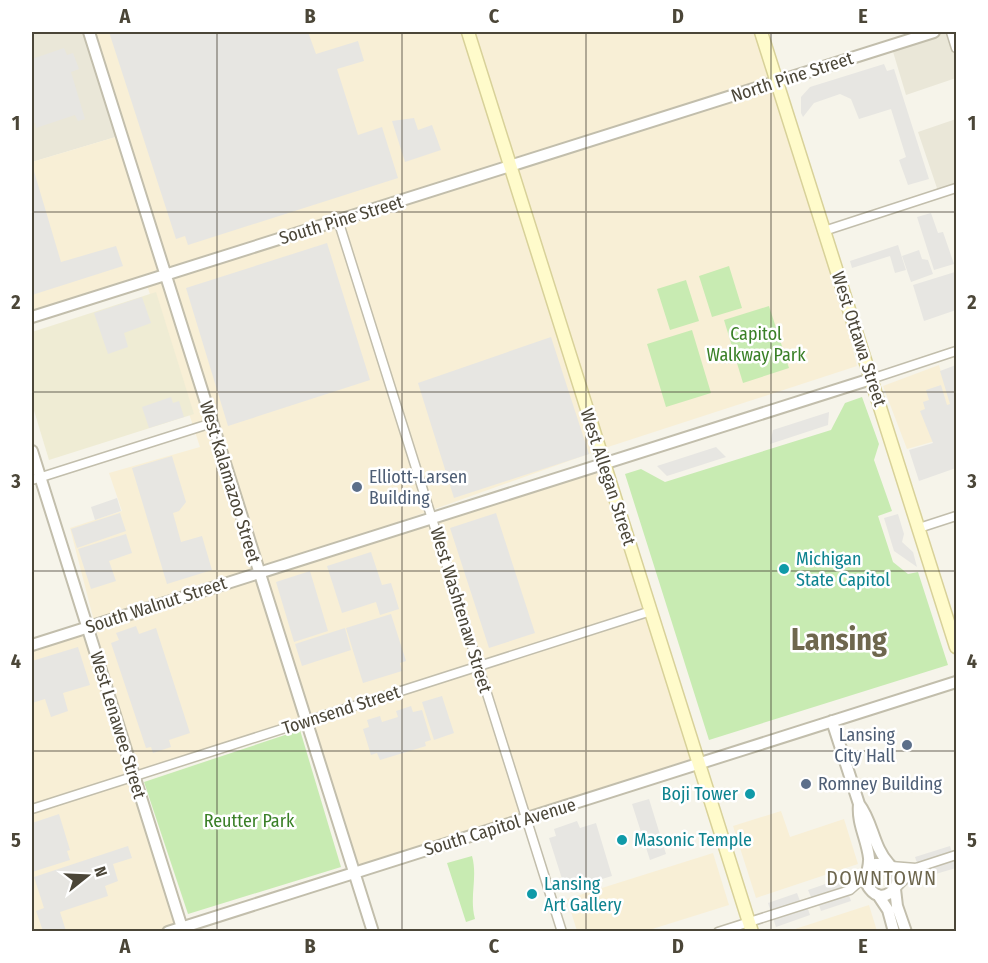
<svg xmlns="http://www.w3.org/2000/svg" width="988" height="963" viewBox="0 0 988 963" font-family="'Fira Sans Condensed',sans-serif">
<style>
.residential{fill:#eae7d8}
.commercial{fill:#f8efd6}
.education{fill:#efecd4}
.green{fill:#c8ebb2}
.parking{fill:#e7e6e2}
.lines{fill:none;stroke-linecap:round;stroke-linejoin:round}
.minor-casing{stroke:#c2beac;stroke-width:11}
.tertiary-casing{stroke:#c2beac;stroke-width:14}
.secondary-casing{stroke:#d8d199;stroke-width:15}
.minor{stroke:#fff;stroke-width:8}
.tertiary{stroke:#fff;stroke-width:10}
.secondary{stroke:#fffbcb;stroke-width:12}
.grid{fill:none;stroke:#4b4638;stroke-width:1.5;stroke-opacity:0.55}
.service-dot{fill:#5c6f8a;stroke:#fff;stroke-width:2}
.culture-dot{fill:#0f9aa8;stroke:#fff;stroke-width:2}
.labels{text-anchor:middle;stroke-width:5;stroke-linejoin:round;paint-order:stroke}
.street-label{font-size:18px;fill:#4b4638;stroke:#fff}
.park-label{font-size:18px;fill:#3a8027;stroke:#fff}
.service-label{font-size:18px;fill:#4e5e75;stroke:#fff;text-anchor:start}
.culture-label{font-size:18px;fill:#0d838f;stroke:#fff;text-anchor:start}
.neighbourhood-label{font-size:20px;letter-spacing:1.5px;fill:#6e674e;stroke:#fff}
.town-label{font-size:30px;font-weight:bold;fill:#6e674e;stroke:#fff}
.neatline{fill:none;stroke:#4b4638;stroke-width:2}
.grid-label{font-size:20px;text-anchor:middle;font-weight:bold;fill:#4b4638}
</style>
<rect width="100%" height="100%" fill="#f6f4ea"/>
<path class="residential" d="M32 32H87L119 136 32 162Z
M934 32H951L956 48V78L906 95 891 45Z
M956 119V188L939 194 918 132Z"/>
<path class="commercial" d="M87 32H761L824 231 857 366 611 446 281 564 604 463 699 765 354 872 307 722 134 777 182 927 167 932 32 931V645L87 628 130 761 70 528 122 511 109 473 200 447 144 276 32 316V162L119 136Z
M939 365 956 423V435L907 449 883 386Z
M781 811 790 837 844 819 858 864 756 898 733 826Z
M713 853 729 905 646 931H577L567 899Z
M869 905 877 931H789Z"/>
<path class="education" d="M156 292 194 414 49 460 32 404V332Z"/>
<path class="green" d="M729 266 742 308 712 317 699 276Z
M686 280 699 321 670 330 657 289Z
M769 306 789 368 743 383 724 320Z
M692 330 711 393 666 407 647 344Z
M862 397 879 444 874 460 892 511 878 516 893 562 908 574 918 572 948 665 709 740 625 474 641 469 665 482 831 430 845 403Z
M300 730 341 867 188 914 144 782Z
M472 856C478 877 469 897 475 919L466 922 447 863Z"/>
<path class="parking" d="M109 32H308L316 54 358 41 364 61 337 69 358 135 382 127 398 178 188 245 185 236 176 239Z
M64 48 67 55 73 53 79 69 71 72 85 119 78 121 75 115 36 128 35 123 32 124V59Z
M884 64 887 71 894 69 929 179 908 185 899 160 906 157 891 109 859 119 851 99 840 94 814 103 803 117 801 113V97L810 87Z
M414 118 418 130 432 125 441 150 405 162 392 121Z
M33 168 61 262 116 246 123 266 32 295Z
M931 213 938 233 943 232 954 264 934 270 917 217Z
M327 243 370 380 228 426 186 288Z
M898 245 906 270 895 273 890 256 852 268 850 261Z
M919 250 922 259 928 260 933 274 911 282 902 256Z
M955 272 956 310 924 321 913 285Z
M142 297 151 323 124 333 128 347 108 354 94 313Z
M551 337 589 454 454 498 418 383Z
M956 365V468L919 481 909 450 933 443 920 411 925 409 923 402 929 400 926 390 941 385 947 405 950 404 940 371Z
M171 397 173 403 179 401 184 417 149 428 142 407Z
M829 412 828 425 770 444 773 430Z
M716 447 726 457 667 476 657 466Z
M172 456 186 502 179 511 173 513 181 542 202 536 212 570 167 584 132 468Z
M117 498 121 511 95 520 91 507Z
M120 513 126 531 77 548 71 529Z
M496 513 535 633 489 648 450 528Z
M898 514 904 534 902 542 913 552 917 567 894 551 884 518Z
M126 534 132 553 109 561 116 581 91 589 78 549Z
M371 552 382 585 391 583 399 609 380 615 376 602 342 613 327 566Z
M310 571 328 631 294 642 276 582Z
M391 614 406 661 400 663 402 671 363 683 346 628Z
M136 626 139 634 156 628 190 733 169 740 171 747 153 753 151 747 146 748 111 643 119 640 116 633Z
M345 628 351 650 302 666 295 644Z
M78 647 90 685 63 693 68 711 51 717 45 699 32 703V661Z
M442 696 454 733 434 740 422 702Z
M411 706 413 712 422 710 431 740 425 742 426 746 380 760 377 753 371 755 363 729 369 727 367 720 380 716 382 722 398 717 396 711Z
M649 799 666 854 650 860 632 804Z
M59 814 70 850 67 851 70 860 32 872V823Z
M577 821 580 828 596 823 612 876 572 888 569 880 563 882 549 838 556 836 554 829Z
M128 846 132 858 113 864 118 881 105 886 108 896 60 912 66 931H43L36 911 44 908 34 877Z
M950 846 952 852 956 851V868L922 878 915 857Z
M843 878 851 901 821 911 819 905 808 909 810 915 776 927 768 903 797 893 800 901 811 897 808 890Z"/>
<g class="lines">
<g class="minor-casing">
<path id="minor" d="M951 32 956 48
M338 220 562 932
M824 231 956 188
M871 379 956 351
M32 480 212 423
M919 528 956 516
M32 809 651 611
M891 866 916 868 956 855
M897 887 916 868
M718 932 850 890 867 875"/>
</g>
<g class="tertiary-casing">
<path id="tertiary" d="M89 32 373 932
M32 317 934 32
M32 451 183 931
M32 645 871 379
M832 721 859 804C873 822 873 847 889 864
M859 804C857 824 867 839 869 858 870 869 862 880 870 889 882 905 902 889 897 873L889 864H875L868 872
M895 889 897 906 906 932
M878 895 888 910 894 932
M168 932 956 682"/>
</g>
<g class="secondary-casing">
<path id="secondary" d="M468 32 752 932
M761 32 956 647"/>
</g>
<use href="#minor" class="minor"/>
<use href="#tertiary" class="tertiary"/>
<use href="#secondary" class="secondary"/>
</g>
<path class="grid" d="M217 32V932M402 32V932M586 32V932M771 32V932M32 212H956M32 392H956M32 571H956M32 751H956"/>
<g class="service-dot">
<circle cx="357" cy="487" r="6"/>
<circle cx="907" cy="745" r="6"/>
<circle cx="806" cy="784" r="6"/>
</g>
<g class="culture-dot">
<circle cx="784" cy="569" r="6"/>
<circle cx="750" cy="794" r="6"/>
<circle cx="622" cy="840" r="6"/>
<circle cx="532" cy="894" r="6"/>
</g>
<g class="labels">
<g class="street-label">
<text transform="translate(792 77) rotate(-18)" y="6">North Pine Street</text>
<text transform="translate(341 220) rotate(-17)" y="6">South Pine Street</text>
<text transform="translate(859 339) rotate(72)" y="6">West Ottawa Street</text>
<text transform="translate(608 477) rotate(72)" y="6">West Allegan Street</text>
<text transform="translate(230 482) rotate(73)" y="6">West Kalamazoo Street</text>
<text transform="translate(156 605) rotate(-18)" y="6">South Walnut Street</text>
<text transform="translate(461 610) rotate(73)" y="6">West Washtenaw Street</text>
<text transform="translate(341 710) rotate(-18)" y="6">Townsend Street</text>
<text transform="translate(118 725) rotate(73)" y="6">West Lenawee Street</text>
<text transform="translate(500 827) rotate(-17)" y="6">South Capitol Avenue</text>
</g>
<g class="park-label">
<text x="756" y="340">Capitol<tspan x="756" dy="21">Walkway Park</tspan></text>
<text x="249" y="827">Reutter Park</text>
</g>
<g class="service-label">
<text x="369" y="483">Elliott-Larsen<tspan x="369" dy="21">Building</tspan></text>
<text x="895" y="741" text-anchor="end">Lansing<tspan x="895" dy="21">City Hall</tspan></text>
<text x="818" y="790">Romney Building</text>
</g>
<g class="culture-label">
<text x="796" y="565">Michigan<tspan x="796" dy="21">State Capitol</tspan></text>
<text x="738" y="800" text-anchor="end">Boji Tower</text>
<text x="634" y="846">Masonic Temple</text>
<text x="544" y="890">Lansing<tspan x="544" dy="21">Art Gallery</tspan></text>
</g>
<g class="neighbourhood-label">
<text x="882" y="885">DOWNTOWN</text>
</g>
<g class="town-label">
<text x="839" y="650">Lansing</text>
</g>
</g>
<rect width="988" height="963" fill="none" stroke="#ffffff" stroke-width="66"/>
<g transform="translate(87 876) rotate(72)" stroke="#ffffff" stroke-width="4.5" paint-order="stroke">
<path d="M0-4.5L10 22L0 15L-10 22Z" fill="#4b4638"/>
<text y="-9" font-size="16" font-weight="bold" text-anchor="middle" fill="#4b4638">N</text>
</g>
<rect x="33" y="33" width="922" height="897" class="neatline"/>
<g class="grid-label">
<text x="125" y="23">A</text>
<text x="310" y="23">B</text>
<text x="494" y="23">C</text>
<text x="678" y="23">D</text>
<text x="863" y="23">E</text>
<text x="16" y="130">1</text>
<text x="972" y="130">1</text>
<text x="16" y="309">2</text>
<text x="972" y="309">2</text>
<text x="16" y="488">3</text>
<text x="972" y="488">3</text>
<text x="16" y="668">4</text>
<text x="972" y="668">4</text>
<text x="16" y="847">5</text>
<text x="972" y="847">5</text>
<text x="125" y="953">A</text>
<text x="310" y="953">B</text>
<text x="494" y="953">C</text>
<text x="678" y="953">D</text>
<text x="863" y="953">E</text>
</g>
</svg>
